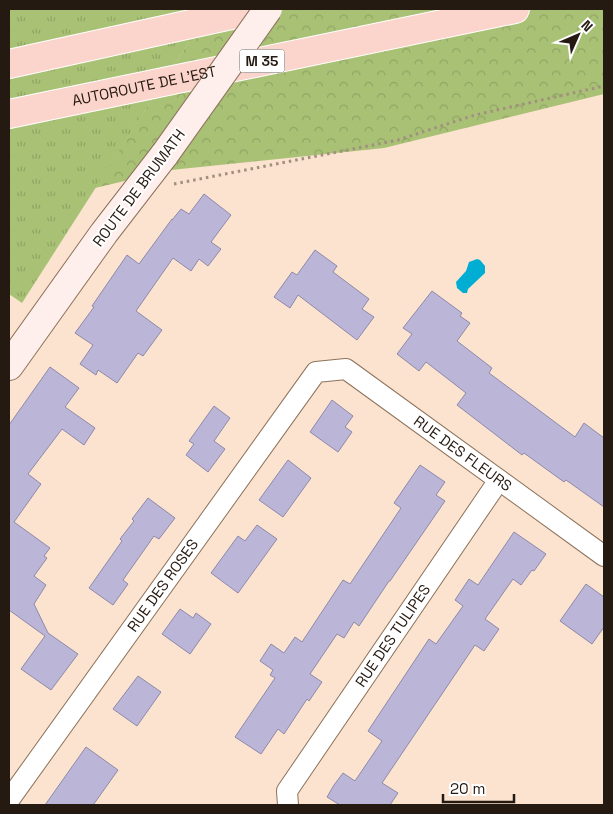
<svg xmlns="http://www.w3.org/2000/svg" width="613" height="814" viewBox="0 0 613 814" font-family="'Space Grotesk',sans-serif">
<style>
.grass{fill:url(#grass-tufts)}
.forest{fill:url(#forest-crowns)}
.water{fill:#00aed3}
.building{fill:#bbb6d8;stroke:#8e89a9}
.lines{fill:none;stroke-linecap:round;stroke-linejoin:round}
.minor-casing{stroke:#8d725b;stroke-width:22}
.secondary-casing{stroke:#8d725b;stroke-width:30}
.trunk-casing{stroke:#fff;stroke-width:30}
.path{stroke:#a18f7f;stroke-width:3;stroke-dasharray:2.5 4;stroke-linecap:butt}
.minor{stroke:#fff;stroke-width:20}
.secondary{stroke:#feefec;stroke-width:28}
.trunk{stroke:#fbd4cc;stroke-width:28}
.secondary-bridge-casing{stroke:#8d725b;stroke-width:30;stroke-linecap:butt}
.secondary-bridge{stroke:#feefec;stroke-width:28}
.labels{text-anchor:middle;stroke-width:4;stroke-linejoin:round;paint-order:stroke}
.shield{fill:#fff;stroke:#665f58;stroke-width:1}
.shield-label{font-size:14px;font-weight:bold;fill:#251a11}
.street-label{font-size:15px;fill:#251a11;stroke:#fff}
</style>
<defs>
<pattern id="grass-tufts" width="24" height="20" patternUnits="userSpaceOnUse" patternTransform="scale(1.25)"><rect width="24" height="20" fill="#a8c175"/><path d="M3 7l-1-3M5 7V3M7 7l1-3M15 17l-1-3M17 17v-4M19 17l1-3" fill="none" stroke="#90a564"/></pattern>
<pattern id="forest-crowns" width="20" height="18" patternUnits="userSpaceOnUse" patternTransform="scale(1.25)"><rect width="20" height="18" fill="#a8c175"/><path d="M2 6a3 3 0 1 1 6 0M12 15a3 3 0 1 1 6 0" fill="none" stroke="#90a564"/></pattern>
</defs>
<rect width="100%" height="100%" fill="#fbe3cf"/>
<path class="grass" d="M9 9H210L22 303 9 294Z"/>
<path class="forest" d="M210 9H604V94L384 148 171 170 95 188Z"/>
<path class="water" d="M477 259 480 260 485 266V273L468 289 467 293H463L457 288 456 282 466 271 469 262Z"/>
<path class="building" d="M204 194 231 215 211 242 221 249 208 266 199 259 191 271 173 258 136 311 162 330 143 356 138 353 117 383 98 370 96 375 80 364 93 345 75 333 94 307 92 306 127 255 139 264 172 219V220L181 209 189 214Z
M315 250 337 266 333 272 369 299 362 309 374 317 357 340 298 295 290 308 274 297 292 272 297 275Z
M432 291 462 313 460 316 470 323 457 341 492 368 489 373 575 437 584 423 604 438V507L566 480 564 482 524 453 522 455 457 405 466 393 426 362 419 371 397 354 412 334 403 328Z
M50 367 79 388 65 407 95 428 84 445 62 429 28 474 41 484 14 522 50 548 44 556 47 558 34 576 46 585 34 604 48 633 78 654 51 690 21 669 45 636 9 610V425Z
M332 400 353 416 345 427 352 432 338 452 310 432Z
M214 406 230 418 214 441 225 449 208 472 186 455 194 444 189 441Z
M288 460 311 478 283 517 259 500Z
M420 465 445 482 436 495 445 501 390 581H389L359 626 354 622 344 638 337 634 310 674 322 682 309 701 307 699 284 734 278 729 261 754 235 737 275 678 270 675 273 670 260 661 271 644 284 653 295 637 302 642 343 580 350 584 401 508 394 503Z
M148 498 175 518 159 539 154 536 123 580 128 584 113 605 89 588 122 541 120 539 134 521 132 519Z
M257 525 277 539 238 593 211 573 238 536 245 541Z
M514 532 546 554 534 571 532 570 521 585 513 579 485 619 499 629 484 651 475 645 382 783 398 793 390 805H340L327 797 334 785 343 773 355 781 382 741 368 731 429 639 436 644 463 606 455 600 469 579 478 585Z
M586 584 604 597V627L592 644 560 621Z
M180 609 193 618 196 613 211 624 190 654 162 634Z
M138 676 161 692 137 726 113 709Z
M86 747 118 770 96 801 93 805H45Z"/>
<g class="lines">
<g class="minor-casing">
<g id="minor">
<path id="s1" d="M9 800 316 372 346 369 604 556"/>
<path id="s2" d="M288 805 287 791 499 480"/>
</g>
</g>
<g class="secondary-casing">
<path id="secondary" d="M9 366 104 233 165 154"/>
</g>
<g class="trunk-casing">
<g id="trunk">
<path d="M9 64 259 9"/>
<path id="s3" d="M9 114 515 9"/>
</g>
</g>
<path class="path" d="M174 184 398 140 475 115 604 86"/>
<use href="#minor" class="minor"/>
<use href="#secondary" class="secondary"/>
<use href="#trunk" class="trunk"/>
<g class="secondary-bridge-casing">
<path id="secondary-bridge" d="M165 154 268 9"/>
</g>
<use href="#secondary-bridge" class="secondary-bridge"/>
</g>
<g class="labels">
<rect class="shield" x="239.5" y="49.5" width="45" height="23" rx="4"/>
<g class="shield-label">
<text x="262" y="66">M 35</text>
</g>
<g class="street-label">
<text dy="5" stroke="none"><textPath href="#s3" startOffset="138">AUTOROUTE DE L’EST</textPath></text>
<text transform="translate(139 188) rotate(-53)" y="5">ROUTE DE BRUMATH</text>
<text dy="5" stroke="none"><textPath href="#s1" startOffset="701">RUE DES FLEURS</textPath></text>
<text dy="5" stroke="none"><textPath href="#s1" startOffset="264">RUE DES ROSES</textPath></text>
<text dy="5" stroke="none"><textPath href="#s2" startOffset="202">RUE DES TULIPES</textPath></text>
</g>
</g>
<rect width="613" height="814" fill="none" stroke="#251a11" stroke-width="20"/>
<g transform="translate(578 35) rotate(45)" stroke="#ffffff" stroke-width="4" paint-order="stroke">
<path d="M0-4L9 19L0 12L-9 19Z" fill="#251a11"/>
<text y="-8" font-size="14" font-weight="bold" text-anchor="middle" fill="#251a11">N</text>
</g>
<path d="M443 794v8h71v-8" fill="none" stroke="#251a11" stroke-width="2.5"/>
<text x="450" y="794" font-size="15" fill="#251a11" stroke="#ffffff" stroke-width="4" paint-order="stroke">20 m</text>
</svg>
